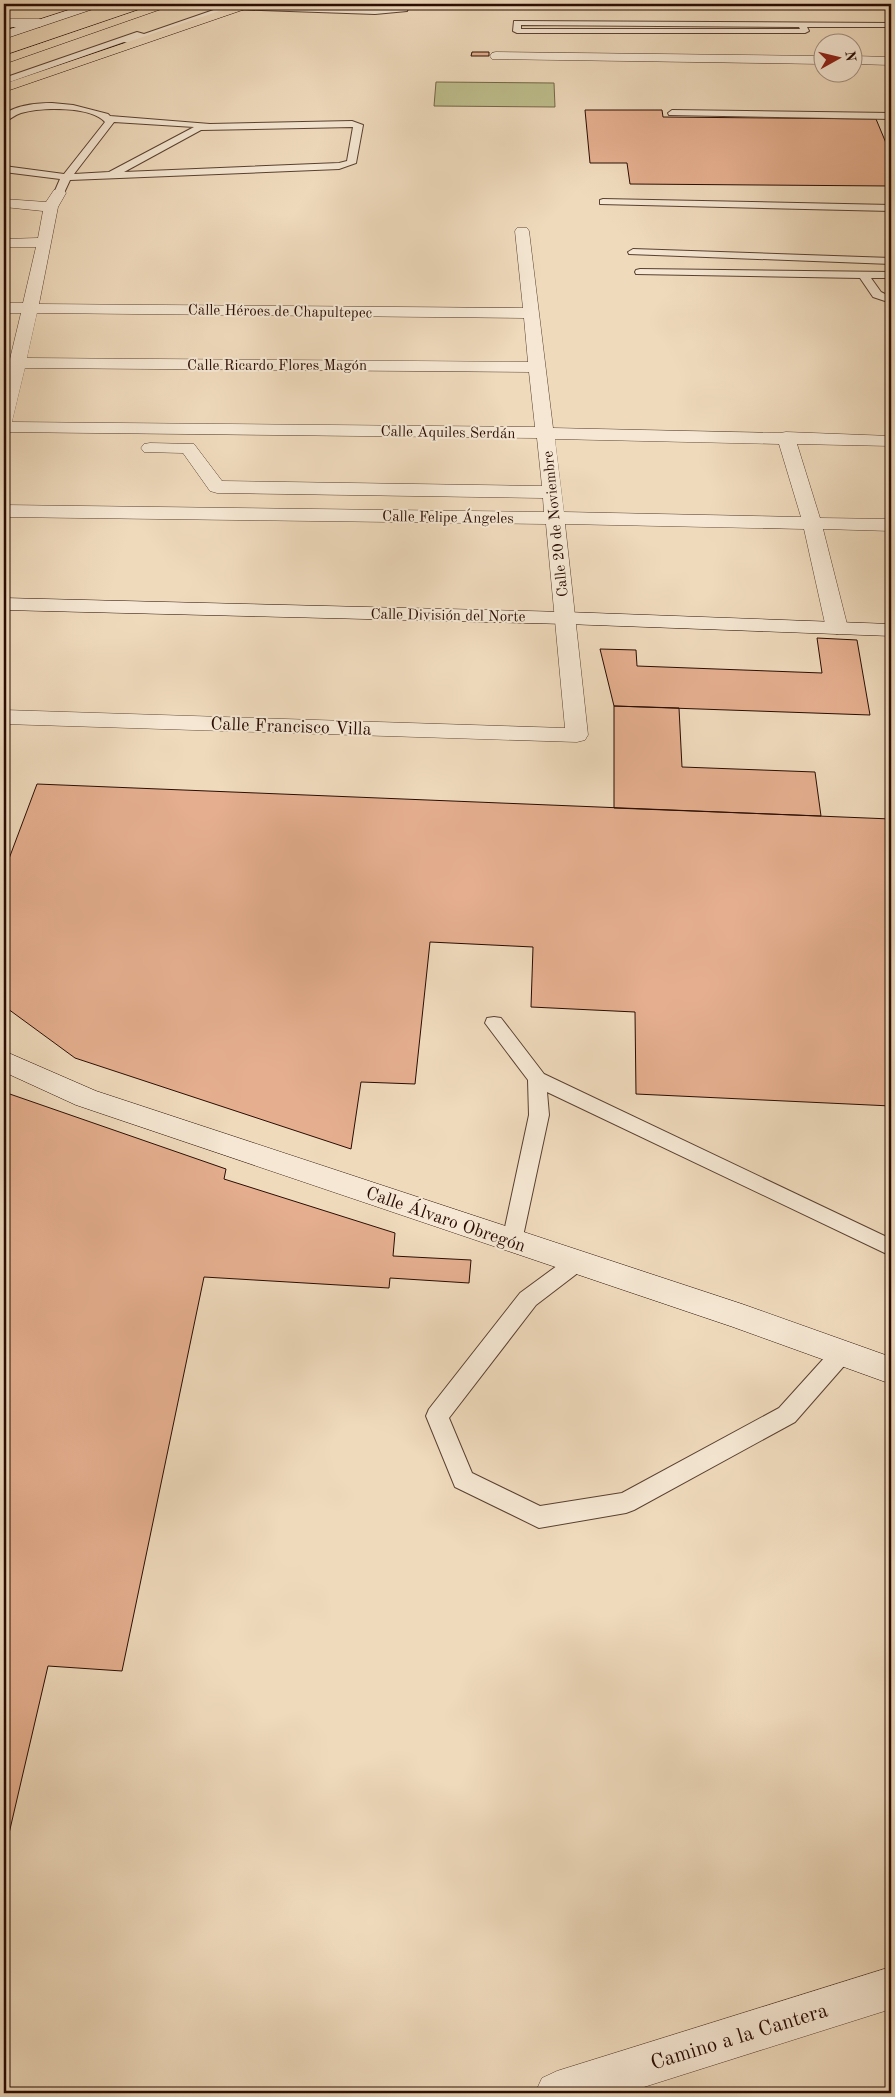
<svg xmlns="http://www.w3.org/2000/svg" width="895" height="2097" viewBox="0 0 895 2097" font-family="'Old Standard TT',serif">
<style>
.green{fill:#bebe8d;stroke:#746548}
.building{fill:#e5af8f;stroke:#290c03}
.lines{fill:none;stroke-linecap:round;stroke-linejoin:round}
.lane-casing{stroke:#5a4031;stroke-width:2}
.street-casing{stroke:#5a4031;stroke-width:1}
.secondary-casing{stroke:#290c03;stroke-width:1}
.highway-casing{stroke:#290c03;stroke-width:1}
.lane{fill:#f5e7d3;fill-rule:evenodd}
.street{fill:#f5e7d3;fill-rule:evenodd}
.secondary{fill:#f5e7d3;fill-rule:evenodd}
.highway{fill:#efdabc;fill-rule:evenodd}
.labels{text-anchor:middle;stroke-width:4;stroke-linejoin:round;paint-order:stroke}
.far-street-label{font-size:15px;fill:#290c03;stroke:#f5e7d3}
.street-label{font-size:18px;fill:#290c03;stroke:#f5e7d3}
.near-street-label{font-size:21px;fill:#290c03;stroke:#f5e7d3}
</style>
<rect width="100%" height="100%" fill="#efdabc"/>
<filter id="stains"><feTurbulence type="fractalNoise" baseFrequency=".004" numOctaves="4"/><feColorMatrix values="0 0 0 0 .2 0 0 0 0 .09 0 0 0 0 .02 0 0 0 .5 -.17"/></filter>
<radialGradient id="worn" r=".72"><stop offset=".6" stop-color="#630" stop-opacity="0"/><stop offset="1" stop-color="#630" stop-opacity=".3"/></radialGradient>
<path class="green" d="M436 82 554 83 555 107 434 106Z"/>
<path class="building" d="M330 4H378L365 9 349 5 339 8 326 5Z
M472 52H489V56H471Z
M585 110H662L663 117 876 119 891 155V186L630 184 627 163H590Z
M817 638 857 640 870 715 614 706 600 649 636 650 637 666 822 673Z
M614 706 679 708 682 767 815 772 821 816 614 808Z
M37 784 891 819V1106L636 1094 635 1012 531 1007 533 947 430 942 415 1084 361 1082 351 1149 75 1058 4 1006V872Z
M4 1092 226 1169 224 1179 395 1233 393 1256 471 1260 469 1283 390 1278 389 1288 204 1277 122 1671 48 1666 4 1855Z"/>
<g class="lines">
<g class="lane-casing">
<path id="lane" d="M231 4H242L240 6 375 10 410 4 407 11 375 14 230 9 131 44 124 42 4 84V78L137 32 144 34Z
M514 21 891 23V27H807L809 31 805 33H517L513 31ZM521 25 799 27 800 29H521Z
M52 103 73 105 108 114 110 116 210 124 352 121 363 125 356 163 339 169 70 180 64 193 59 196 54 193 60 179 4 172V166L64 174 105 122C91 106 41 107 21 113 14 115 10 120 4 122V114C17 105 37 103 52 103ZM114 122 194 127 109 172 74 174ZM353 127 347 161 339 163 124 172 201 130Z
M672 110 891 113V119L669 115 668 113Z
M603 199 891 205V211L600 204V200Z
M633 249 891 258V264L629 254 628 252Z
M640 269 891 272V278H871L881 292 891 297V303L873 297 860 278 636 274 635 272 636 270Z
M494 1017 501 1018 544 1074 891 1239V1256L547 1092 549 1115 522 1241 519 1247 512 1249 505 1247 502 1241 529 1115 528 1080 485 1023 487 1018Z
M576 1255 583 1257 587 1263 583 1269 536 1305 449 1418 472 1473 540 1506 622 1493 779 1408 835 1346 843 1343 851 1346 854 1352 851 1358 795 1422 634 1510 626 1513 539 1528 455 1487 426 1416 429 1409 520 1293 569 1257Z"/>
</g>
<g class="street-casing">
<path id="street" d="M4 19H40L46 23 40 27H4Z
M496 52 822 56V64L492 59 490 56 492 53Z
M852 56 891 57V65L852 64Z
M59 189 64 190 66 193 58 207 39 304 523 308 515 231 517 228H527L529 231 553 428 780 433 786 432 891 436V446L797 444 820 518 891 519V531L823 529 848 628 844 632 837 634 830 632 826 628 804 529 565 524 588 735 585 740 577 742 4 724V710L565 728 546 524 4 517V505L544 512 543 498 217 493 210 491 183 453 144 452 141 448 144 444 150 443 194 444 222 481 542 486 537 438 4 432V384L21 313H4V303H23L36 247H4V239L38 238 43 211 4 207V199L46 202 54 190ZM37 313 524 318 528 362 27 358ZM25 368 529 372 535 427 12 422ZM555 439 779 444 801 517 564 512Z
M891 1967V2009L625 2093H535L542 2078 557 2071Z"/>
</g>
<g class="secondary-casing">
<path id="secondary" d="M87 4H104L102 6 4 39V31Z
M4 598 566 612 891 624V636L566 624 4 610Z
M4 1051 96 1091 742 1304 891 1357V1384L733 1327 76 1105 4 1072Z"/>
</g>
<g class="highway-casing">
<path id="highway" d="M156 4H172L170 6 4 64V56Z
M240 4H256L254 6 4 92V84Z"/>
</g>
<use href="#lane" class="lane"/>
<use href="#street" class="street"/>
<use href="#secondary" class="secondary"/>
<use href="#highway" class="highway"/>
</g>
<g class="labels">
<g class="far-street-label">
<text transform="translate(280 311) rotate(1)" y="5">Calle Héroes de Chapultepec</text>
<text x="277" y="370">Calle Ricardo Flores Magón</text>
<text transform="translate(448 432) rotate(1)" y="5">Calle Aquiles Serdán</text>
<text transform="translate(448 517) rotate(1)" y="5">Calle Felipe Ángeles</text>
<text transform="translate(555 524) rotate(-96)" y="5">Calle 20 de Noviembre</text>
<text transform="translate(448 615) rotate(1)" y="5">Calle División del Norte</text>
</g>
<g class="street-label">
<text transform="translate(291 726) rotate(2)" y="6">Calle Francisco Villa</text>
<text transform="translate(446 1219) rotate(19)" y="6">Calle Álvaro Obregón</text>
</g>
<g class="near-street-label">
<text transform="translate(739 2036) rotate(-17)" y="7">Camino a la Cantera</text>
</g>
</g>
<rect width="895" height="2097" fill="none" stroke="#efdabc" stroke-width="20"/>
<rect x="5" y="5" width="885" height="2087" fill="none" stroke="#290c03" stroke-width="2.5"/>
<rect x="10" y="10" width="875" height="2077" fill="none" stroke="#290c03"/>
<g transform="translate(838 58) rotate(82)"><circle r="24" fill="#f5e7d3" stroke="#a38f80"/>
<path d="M0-4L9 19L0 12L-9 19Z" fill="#8f2418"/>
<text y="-8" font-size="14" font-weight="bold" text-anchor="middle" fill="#290c03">N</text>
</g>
<rect width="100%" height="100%" filter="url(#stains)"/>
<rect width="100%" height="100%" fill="url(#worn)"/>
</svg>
